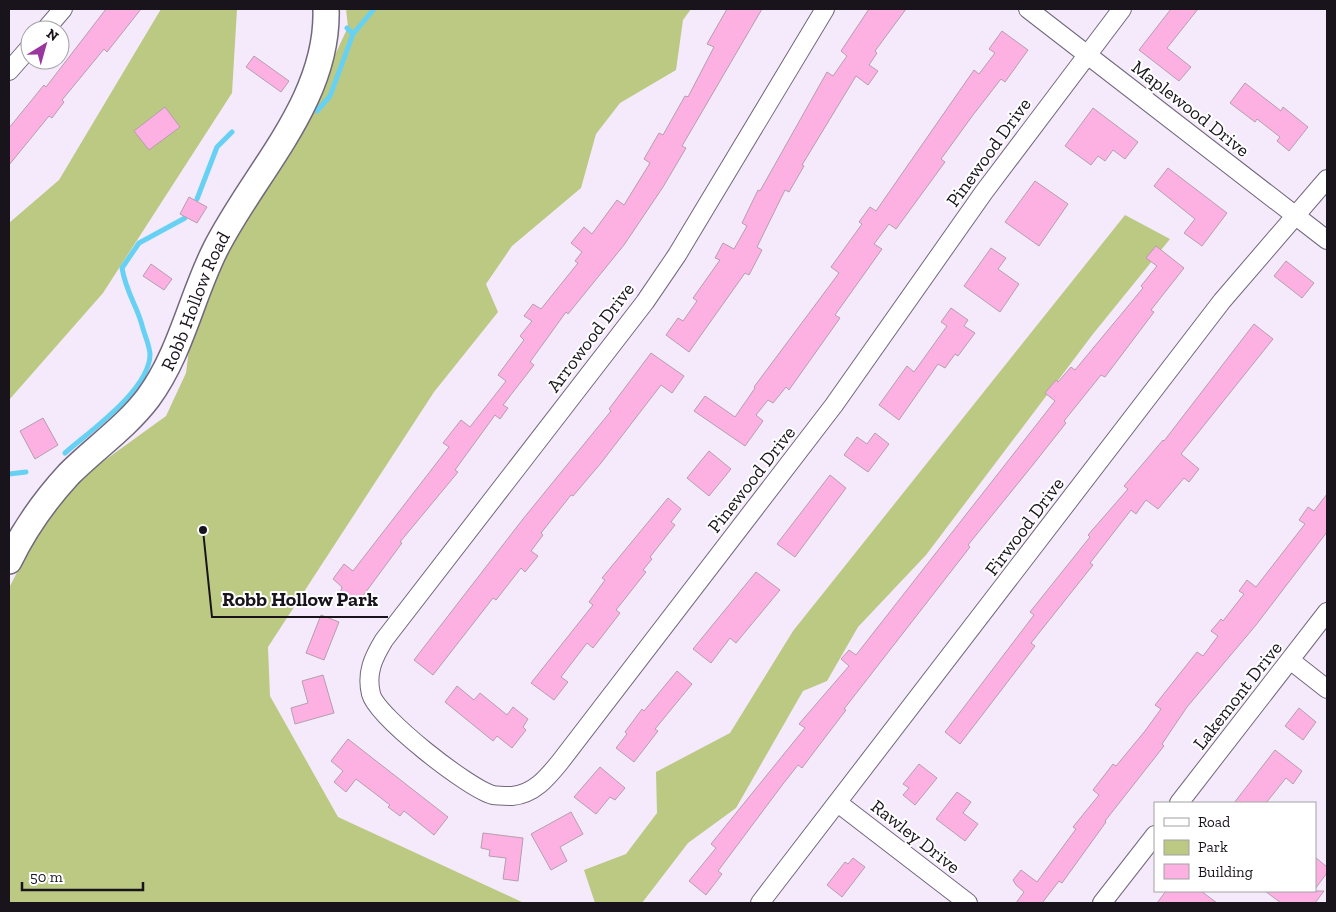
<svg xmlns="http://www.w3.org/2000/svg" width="1336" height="912" viewBox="0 0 1336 912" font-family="'Zilla Slab',serif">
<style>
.green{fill:#bbc983}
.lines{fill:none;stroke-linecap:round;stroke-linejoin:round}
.stream{stroke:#67d1f3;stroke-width:5}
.building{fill:#fdb1e3;stroke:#b59eac}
.street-casing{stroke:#73687b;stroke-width:20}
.secondary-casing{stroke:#73687b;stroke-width:28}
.street{stroke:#fff;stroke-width:18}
.secondary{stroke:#fff;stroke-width:25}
.labels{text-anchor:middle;stroke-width:4;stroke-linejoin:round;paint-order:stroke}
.street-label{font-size:19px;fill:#19141c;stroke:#fff}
.leader{fill:none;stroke:#19141c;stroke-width:2}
.callout-dot{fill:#19141c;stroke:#fff;stroke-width:2}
.callout-label{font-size:20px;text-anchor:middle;font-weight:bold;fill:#19141c;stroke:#fff;stroke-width:4;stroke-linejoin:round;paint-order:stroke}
</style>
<rect width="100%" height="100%" fill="#f4eafc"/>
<path class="green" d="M161 9H237L232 93 103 293 9 400V223L59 180Z
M346 9H691L683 20 676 70 620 103 596 134 581 188 512 246 486 284 498 312 434 392 268 647 270 696 338 817 524 903H9V588L38 531 83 476 166 416 186 373 191 333 227 249 287 158 348 27Z
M1125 215 1170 239 1093 334 926 555 858 627 827 681 803 691 736 808 688 843 642 903H595L584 870 626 854 657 813 656 772 730 733 793 631Z"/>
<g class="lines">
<path class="stream" d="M347 28 353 34
M317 111 330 96 353 34 374 9
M197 199 217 147 232 132
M65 453C90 431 149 390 150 355 150 346 144 334 142 325 136 304 126 292 122 268L139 243 185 218
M9 474 26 472"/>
</g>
<path class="building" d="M106 9H141L107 52 104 49 62 100 64 102 52 118 49 116 9 165V128L44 85 46 87Z
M727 9H762L682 146 686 148 663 187 624 245 568 314 566 312 530 362 534 365 503 405 508 408 500 419 495 415 455 470 458 472 400 542 402 543 354 608 339 597 342 587 333 579 344 564 353 571 449 447 443 443 461 420 470 427 506 381 498 375 524 340 520 336 532 321 524 316 533 304 541 309 578 263 575 261 582 252 571 243 584 227 592 234 617 200 624 205 650 163 644 159 659 133 663 135 685 96 688 97 714 47 707 44Z
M869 9H906L875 51 877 53 869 65 878 71 868 85 856 76 802 165 804 166 789 192 785 190 757 247 762 250 749 275 745 273 689 352 666 335 678 318 683 321 697 301 693 298 720 260 715 258 723 243 734 249 747 226 742 223 758 190 760 191 827 72 833 76 847 56 841 51Z
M1171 9H1198L1167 48 1191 67 1179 81 1139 50Z
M1002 31 1028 50 1005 82 1001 79 973 115 941 159 945 162 896 229 889 224 874 244 882 249 835 315 840 318 789 390 786 387 773 403 768 400 756 415 763 421 745 446 694 411 705 396 735 417 755 388 754 387 839 273 831 267 862 224 859 222 870 207 876 211 974 70 979 74 995 53 989 49Z
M254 56 289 81 281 92 246 67Z
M1245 83 1281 111 1283 107 1308 127 1289 151 1277 141 1280 137 1257 119 1255 122 1230 103Z
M165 107 180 127 149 150 134 131Z
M1093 108 1138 142 1125 159 1113 150 1105 161 1098 156 1091 165 1065 146Z
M1168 168 1227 213 1202 246 1184 233 1195 219 1154 186Z
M1035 181 1068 204 1039 246 1005 222Z
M189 197 207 207 197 223 180 214Z
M1156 246 1184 268 1151 310 1154 312 1105 377 1101 375 1064 421 1066 423 1032 466 968 545 970 547 844 709 846 710 814 752 802 768 798 765 783 784 718 871 722 874 706 895 689 881 716 848 711 844 805 728 799 724 849 666 841 659 849 650 856 655 1055 401 1045 393 1056 380 1058 382 1071 367 1075 370 1143 288 1141 286 1157 266 1146 258Z
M991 248 1006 258 998 269 1019 284 1000 312 964 286Z
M1286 261 1314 283 1302 298 1274 276Z
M151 264 172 279 164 290 143 276Z
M951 308 968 320 964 326 975 333 958 356 955 354 945 368 938 364 899 420 879 405 907 366 914 372 947 326 941 322Z
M1254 324 1273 339 1181 454 1199 469 1189 482 1184 478 1158 509 1146 500 1136 514 1131 510 1090 563 1093 565 1031 643 1035 646 960 744 945 732 1034 615 1030 612 1090 537 1088 535 1128 489 1124 486 1163 440 1164 441Z
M651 353 684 376 672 393 661 385 601 463 573 496 571 495 541 533 543 535 531 551 538 556 525 572 521 568 496 600 493 598 433 675 414 660 523 519 611 411 609 409Z
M43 418 58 445 35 459 20 431Z
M875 433 889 444 868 472 844 455 857 437 867 444Z
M709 451 731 469 709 496 687 478Z
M830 475 846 488 795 557 777 544Z
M1327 494V532L1256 625 1187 707 1162 744 1164 746 1105 821 1106 822 1062 883 1059 881 1042 903H1016L1024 892 1016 885 1013 880 1021 870 1037 882 1076 829 1073 827 1099 795 1093 790 1113 764 1116 766 1145 731 1161 709 1155 705 1197 652 1203 656 1218 636 1211 631 1221 619 1223 621 1244 594 1239 591 1247 580 1256 587 1305 524 1299 520 1308 507 1314 511Z
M668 498 681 509 671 522 675 525 650 557 652 559 643 570 646 572 616 610 620 613 593 648 587 643 561 677 568 682 554 700 531 683 593 605 589 602 605 580 602 578Z
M756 572 780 590 736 643 730 638 711 663 693 649Z
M321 615 339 622 324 660 306 653Z
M677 671 692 684 655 729 658 731 634 762 616 748 627 734 625 732 642 709 644 711Z
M323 675 334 713 295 724 291 708 308 703 302 681Z
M457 686 474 700 480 693 507 715 513 707 528 719 523 727 526 730 512 748 497 736 493 741 445 702Z
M1299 708 1316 722 1303 740 1285 726Z
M348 739 448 817 434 835 404 811 400 816 388 807 390 805 356 779 346 792 334 782 343 771 331 761Z
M1275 750 1302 771 1293 784 1286 778 1266 803H1234Z
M919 764 937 778 915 805 903 795 909 788 903 784Z
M600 767 625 788 615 800 610 797 596 814 574 797Z
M957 792 971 802 963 813 978 824 965 841 936 819Z
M571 812 583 834 560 847 567 861 551 870 531 834Z
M483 833 523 838 518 881 503 879 506 858 489 856 490 850 481 848Z
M1315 857 1327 867V873L1315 889Z
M853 858 865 867 842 897 827 885 845 862 848 864Z
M1166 891H1201L1217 903H1157Z
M1265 891H1324L1315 903H1281Z"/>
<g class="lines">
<g class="street-casing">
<path id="street" d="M825 9 677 255 645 302 384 640C373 658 366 673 371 694 377 717 469 789 493 795 498 796 506 796 512 796 534 794 547 778 560 762L834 405 984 192 1122 9
M1028 9 1327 240
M45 30 63 9
M9 71 30 47
M1290 660 1327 689
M838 803 968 903
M1179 803 1327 612
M760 903 1222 301 1327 179
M1102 903 1155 835"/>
</g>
<g class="secondary-casing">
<g id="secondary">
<path id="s1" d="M9 561C24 530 45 500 69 474 95 448 126 427 148 398 181 353 191 298 215 250 254 172 329 101 326 9"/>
</g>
</g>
<use href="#street" class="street"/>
<use href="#secondary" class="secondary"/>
</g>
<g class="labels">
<g class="street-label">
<text transform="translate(1191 108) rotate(38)" y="7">Maplewood Drive</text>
<text transform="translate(988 152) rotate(-54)" y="7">Pinewood Drive</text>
<text dy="7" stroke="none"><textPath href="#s1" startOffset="324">Robb Hollow Road</textPath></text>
<text transform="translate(590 337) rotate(-53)" y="7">Arrowood Drive</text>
<text transform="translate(751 479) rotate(-52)" y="7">Pinewood Drive</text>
<text transform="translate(1024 526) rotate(-53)" y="7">Firwood Drive</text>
<text transform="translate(1237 695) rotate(-52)" y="7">Lakemont Drive</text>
<text transform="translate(916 836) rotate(38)" y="7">Rawley Drive</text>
</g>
</g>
<path class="leader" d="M203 530L212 617H388"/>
<circle class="callout-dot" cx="203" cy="530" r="5"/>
<g class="callout-label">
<text x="300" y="606">Robb Hollow Park</text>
</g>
<rect width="1336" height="912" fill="none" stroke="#19141c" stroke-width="20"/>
<rect x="1154" y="802" width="162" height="90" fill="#ffffff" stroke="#a3a1a4"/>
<rect x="1164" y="818" width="25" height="8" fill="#ffffff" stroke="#a3a1a4"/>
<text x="1198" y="827" font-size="15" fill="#19141c">Road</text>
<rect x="1164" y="840" width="25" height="15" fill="#bbc983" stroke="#a3a1a4"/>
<text x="1198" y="852" font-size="15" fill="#19141c">Park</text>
<rect x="1164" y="864" width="25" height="15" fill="#fdb1e3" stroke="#a3a1a4"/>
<text x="1198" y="877" font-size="15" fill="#19141c">Building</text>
<g transform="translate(45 45) rotate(37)"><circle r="24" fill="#ffffff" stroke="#a3a1a4"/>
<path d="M0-4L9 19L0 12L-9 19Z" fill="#99379e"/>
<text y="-8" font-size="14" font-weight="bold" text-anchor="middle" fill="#19141c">N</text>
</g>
<path d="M22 882v8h121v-8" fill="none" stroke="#19141c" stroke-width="2.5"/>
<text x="30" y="882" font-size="15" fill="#19141c" stroke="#ffffff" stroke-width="4" paint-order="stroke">50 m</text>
</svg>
